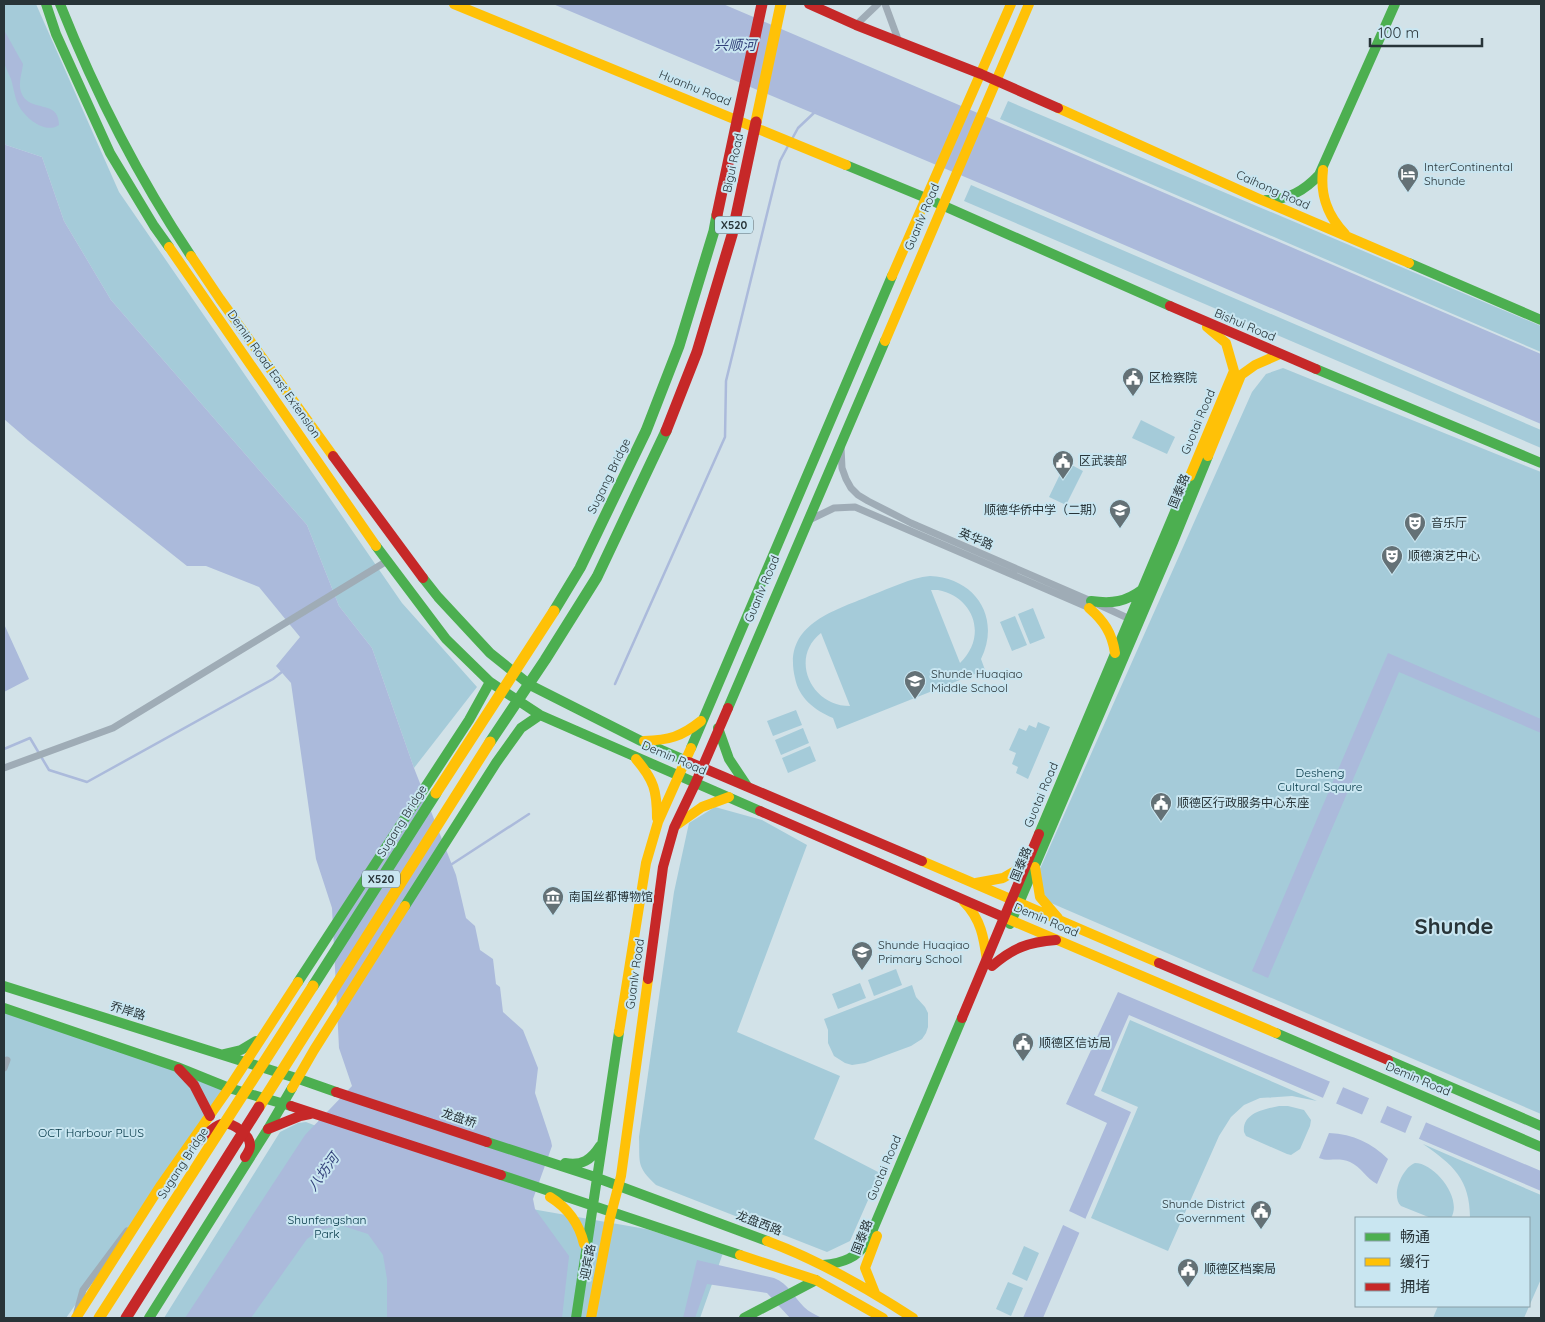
<svg xmlns="http://www.w3.org/2000/svg" width="1545" height="1322" viewBox="0 0 1545 1322" font-family="Quicksand,'Noto Sans SC',sans-serif">
<style>
.green{fill:#a5cbd9;fill-rule:evenodd}
.water{fill:#abbadb}
.pier{fill:#d2e2e8}
.lines{fill:none;stroke-linecap:round;stroke-linejoin:round}
.stream{stroke:#abbadb;stroke-width:2.5}
.street{stroke:#9facb6;stroke-width:7}
.fast{stroke:#4caf50;stroke-width:10}
.slow{stroke:#ffc107;stroke-width:10}
.jam{stroke:#c62828;stroke-width:10}
.fast-bridge{stroke:#4caf50;stroke-width:11}
.slow-bridge{stroke:#ffc107;stroke-width:11}
.jam-bridge{stroke:#c62828;stroke-width:11}
.labels{text-anchor:middle;stroke-width:4;stroke-linejoin:round;paint-order:stroke}
.shield{fill:#c9e6f1;stroke:#586970;stroke-width:1}
.shield-label{font-size:11px;font-weight:bold;fill:#283438}
.street-label{font-size:12px;fill:#283438;stroke:#c9e6f1}
.poi-label{font-size:12px;fill:#283438;stroke:#c9e6f1;text-anchor:start}
.park-label{font-size:12px;fill:#003544;stroke:#c9e6f1}
.water-label{font-size:14px;font-style:italic;fill:#34427b;stroke:#c9e6f1}
.town-label{font-size:22px;font-weight:bold;fill:#283438;stroke:#c9e6f1}
</style>
<rect width="100%" height="100%" fill="#d2e2e8"/>
<path class="green" d="M4 4H36L119 192 402 603 477 687 414 768 372 648 339 606 307 525 111 300 64 221 42 157 6 145 4 142Z
M1008 101 1541 326V352L1000 119Z
M971 185 1541 430V448L964 201Z
M1283 368 1541 472V1114L1044 900 1039 871 1252 392 1266 374Z
M1141 420 1175 437 1167 454 1132 438Z
M1066 462 1083 471 1066 505 1049 497Z
M930 576C976 578 1001 618 981 659L985 670 837 729 833 718C814 710 799 698 795 678 782 624 834 611 872 595 891 588 910 578 930 576ZM938 590C974 597 988 636 960 663L931 590ZM821 633 850 706C811 706 789 658 821 633Z
M1033 608 1045 638 1030 644 1018 614Z
M1015 616 1027 645 1012 651 1000 622Z
M796 710 802 725 773 736 767 721Z
M1038 722 1050 727 1028 779 1016 773 1018 767 1012 764 1016 753 1009 750 1019 728 1026 731 1029 725 1036 728Z
M803 728 809 743 781 755 775 740Z
M810 746 816 761 788 773 782 758Z
M715 807 762 820 807 845 737 1032 840 1076 814 1139 880 1173 850 1241 827 1252 656 1185C636 1166 640 1163 639 1137L674 892 689 823Z
M896 969 902 985 874 996 868 980Z
M860 983 866 998 838 1009 832 994Z
M912 985 916 997 925 1007 928 1013V1027L926 1033 922 1039 911 1046 865 1063 852 1065 845 1063 834 1056 828 1043V1030L824 1019Z
M4 1009 229 1088 66 1318H4Z
M1130 1020 1317 1101 1292 1096 1260 1098 1244 1105 1231 1117 1219 1136 1168 1251 1091 1218 1138 1107 1101 1091Z
M1279 1106H1288L1304 1110 1311 1120 1310 1126 1300 1149 1291 1155 1287 1154 1246 1136 1244 1132C1242 1113 1264 1109 1279 1106Z
M306 1122 526 1208 646 1229 723 1253 700 1318H164L280 1132 298 1123Z
M1423 1144 1541 1195V1279L1524 1318H1433L1438 1306H1529V1218H1470C1470 1179 1453 1165 1423 1144Z
M1415 1163C1435 1163 1463 1199 1451 1218H1431L1401 1206C1390 1195 1403 1167 1415 1163Z
M1024 1246 1039 1253 1027 1281 1012 1274Z
M1008 1282 1023 1288 1011 1316 996 1309Z"/>
<path class="water" d="M553 4H723L1541 354V424L1022 201Z
M4 30 23 64C22 73 18 83 21 92 29 114 59 98 59 125 46 134 28 120 20 108 15 100 14 89 11 79 9 74 5 67 4 61 2 52 4 40 4 30Z
M4 142 6 145 42 157 64 221 111 300 307 525 339 606 372 648 414 768 456 875 466 918 475 926 480 950 493 959 496 984 500 987 503 1012 523 1030 538 1068 535 1093 551 1141 552 1146 533 1199 535 1209 569 1256 562 1318H387V1279L383 1255 368 1234 340 1225 320 1230 307 1239 251 1318H185L305 1135 352 1086 339 1048 332 908 316 859 291 683 276 666 300 637 259 587 206 566H187L28 440 4 419Z
M4 624 29 679 4 692Z
M1388 653 1541 719V733L1399 672 1268 978 1252 971Z
M1118 992 1541 1171V1191L1129 1015 1094 1095 1131 1112 1043 1318H1023L1107 1123 1066 1104Z
M1329 1133C1354 1134 1371 1143 1388 1159L1377 1184C1367 1179 1361 1167 1350 1162 1339 1157 1328 1162 1319 1158Z
M697 1260 774 1278C789 1284 793 1296 804 1307 809 1312 816 1315 822 1318H790L767 1293 707 1284 695 1318H683Z"/>
<path class="pier" d="M1331 1079 1344 1085 1335 1106 1322 1100Z
M1370 1096 1388 1104 1379 1125 1361 1117Z
M1413 1114 1427 1120 1418 1141 1404 1136Z
M1067 1210 1088 1220 1082 1234 1061 1224Z"/>
<g class="lines">
<path class="stream" d="M792 139 798 128 816 111
M615 684 725 437 726 381 780 161 789 144
M4 749 30 738 49 770 87 782 273 679 283 671
M449 866 529 814"/>
<path class="street" d="M885 4 899 42
M856 25 878 4
M841 447 842 468 846 479 851 488 858 495 868 501 911 523 1091 601 1134 621
M807 521 834 508 855 507 1092 609
M4 768 113 728 387 561
M4 1068 7 1060
M77 1312 83 1290 127 1231"/>
<path class="fast" d="M46 4 56 34 110 153 154 226 169 247
M60 4C95 92 138 177 191 256
M846 165 926 198 1170 306
M1266 200C1288 200 1304 191 1319 175L1395 4
M1409 263 1541 320
M1316 369 1541 463
M376 546 446 639 490 682 540 715 760 811
M423 578 438 597 490 653 530 685 641 741 689 762
M1091 601C1112 604 1126 602 1143 589
M728 708 885 341
M718 728 729 759 747 786
M691 748 892 276
M1039 834 1190 476
M405 906 496 763 521 728 540 715
M1010 924 1173 542 1208 456
M298 982 469 720 490 682
M4 986 299 1079 336 1092
M4 1008 177 1067 229 1088 291 1106
M1276 1033 1541 1147
M224 1054 241 1050 256 1041
M1388 1060 1541 1126
M487 1142 592 1176 767 1241
M565 1163C582 1166 591 1160 600 1146
M501 1175 740 1255
M823 1265C843 1263 857 1258 868 1241L962 1018
M149 1318 268 1129 292 1088
M576 1318 619 1032
M744 1318 816 1280"/>
<path class="slow" d="M454 4 846 165
M1058 108 1257 198 1409 263
M1323 170C1320 195 1327 215 1345 234
M169 247 376 546
M191 256 220 299 333 456
M892 276 1011 4
M885 341 1029 4
M1208 456 1241 375 1255 365 1280 354
M1190 476 1234 371 1226 343 1207 327
M1089 608C1104 621 1112 633 1115 653
M644 741C669 740 681 737 701 721
M636 759C654 780 657 791 657 818
M678 824 702 807 729 797
M922 861 1159 963
M1035 867 1040 897 1058 918
M976 883 1003 878 1027 864
M964 902C981 919 984 938 987 961
M1001 916 1276 1033
M619 1032 646 863 658 822 691 748
M292 1088 314 1050 405 906
M550 1197C568 1208 579 1223 584 1244
M767 1241C818 1260 867 1288 913 1318
M740 1255 816 1280 883 1318
M875 1293 865 1268 877 1236
M76 1318 161 1185 229 1088 298 982
M591 1318 610 1218 621 1176 648 979"/>
<path class="jam" d="M809 4 856 25 981 74 1058 108
M1170 306 1316 369
M333 456 423 578
M689 762 922 861
M760 811 1001 916
M1159 963 1388 1060
M992 966C1013 948 1028 942 1056 940
M648 979 663 867 674 828 696 782 728 708
M962 1018 1039 834
M179 1069 194 1085 210 1116
M336 1092 487 1142
M291 1106 501 1175
M268 1129 300 1116 310 1114
M196 1143C203 1138 213 1126 221 1124 232 1121 251 1135 250 1146 250 1150 247 1154 245 1157"/>
<path class="fast-bridge" d="M554 611 580 568 646 431 679 346 714 231 717 215
M490 742 545 660 597 577 666 431
M313 986 436 793"/>
<path class="slow-bridge" d="M756 122 781 4
M436 793 554 611
M259 1107 490 742
M99 1318 313 986"/>
<path class="jam-bridge" d="M717 215 762 4
M666 431 697 352 732 235 756 122
M126 1318 259 1107"/>
</g>
<defs>
<g id="hotel-pin" transform="scale(1.125)"><path d="M0 17L-7.5 6A9.5 9.5 0 1 1 7.5 6Z" fill="#647176" stroke="#c9e6f1"/><path d="M-6-4.5h1.5V1H6V5H4.5V3h-9V5H-6ZM-4 0a1.8 1.8 0 1 1 3.6 0ZM.5 0V-2.5h3Q6-2.5 6 0Z" fill="#fff"/></g>
<g id="civic-pin" transform="scale(1.125)"><path d="M0 17L-7.5 6A9.5 9.5 0 1 1 7.5 6Z" fill="#647176" stroke="#c9e6f1"/><path d="M-.6-6.5H3V-4.5H.6V-3L4-1V1h2V6H-6V1h2V-1L-.6-3ZM-1.2 2.5V6h2.4V2.5Z" fill="#fff"/></g>
<g id="school-pin" transform="scale(1.125)"><path d="M0 17L-7.5 6A9.5 9.5 0 1 1 7.5 6Z" fill="#647176" stroke="#c9e6f1"/><path d="M0-5L7-2L0 1L-7-2ZM-4 1L0 2.5L4 1V4Q0 6-4 4Z" fill="#fff"/></g>
<g id="theatre-pin" transform="scale(1.125)"><path d="M0 17L-7.5 6A9.5 9.5 0 1 1 7.5 6Z" fill="#647176" stroke="#c9e6f1"/><path d="M-5-5.5Q0-4 5-5.5V0Q5 5 0 6Q-5 5-5 0ZM-3.3-2.5H-1v1.5H-3.3ZM1-2.5H3.3v1.5H1ZM-2.8 1Q0 5.5 2.8 1Z" fill="#fff"/></g>
<g id="museum-pin" transform="scale(1.125)"><path d="M0 17L-7.5 6A9.5 9.5 0 1 1 7.5 6Z" fill="#647176" stroke="#c9e6f1"/><path d="M0-6L6-3V-2H-6V-3ZM-5-1h2V3h-2ZM-1-1h2V3h-2ZM3-1h2V3H3ZM-6 4H6V6H-6Z" fill="#fff"/></g>
</defs>
<g fill-rule="evenodd">
<use href="#hotel-pin" x="1408" y="174"/>
<use href="#civic-pin" x="1133" y="378"/>
<use href="#civic-pin" x="1063" y="461"/>
<use href="#school-pin" x="1120" y="510"/>
<use href="#theatre-pin" x="1415" y="523"/>
<use href="#theatre-pin" x="1392" y="556"/>
<use href="#school-pin" x="915" y="681"/>
<use href="#civic-pin" x="1161" y="803"/>
<use href="#museum-pin" x="553" y="897"/>
<use href="#school-pin" x="862" y="952"/>
<use href="#civic-pin" x="1023" y="1043"/>
<use href="#civic-pin" x="1261" y="1211"/>
<use href="#civic-pin" x="1188" y="1269"/>
</g>
<g class="labels">
<g class="shield">
<rect x="715" y="216.5" width="38" height="17" rx="4"/>
<rect x="362" y="870.5" width="38" height="17" rx="4"/>
</g>
<g class="shield-label">
<text x="734" y="229">X520</text>
<text x="381" y="883">X520</text>
</g>
<g class="street-label">
<text transform="translate(695 88) rotate(22)" y="4">Huanhu Road</text>
<text transform="translate(733 163) rotate(-78)" y="4">Bigui Road</text>
<text transform="translate(1273 190) rotate(24)" y="4">Caihong Road</text>
<text transform="translate(922 217) rotate(-67)" y="4">Guanlv Road</text>
<text transform="translate(1245 325) rotate(23)" y="4">Bishui Road</text>
<text transform="translate(274 374) rotate(55)" y="4">Demin Road East Extension</text>
<text transform="translate(1198 422) rotate(-67)" y="4">Guotai Road</text>
<text transform="translate(609 476) rotate(-64)" y="4">Sugang Bridge</text>
<text transform="translate(1179 491) rotate(-68)" y="4">国泰路</text>
<text transform="translate(976 539) rotate(23)" y="4">英华路</text>
<text transform="translate(762 589) rotate(-67)" y="4">Guanlv Road</text>
<text transform="translate(674 758) rotate(23)" y="4">Demin Road</text>
<text transform="translate(1041 795) rotate(-67)" y="4">Guotai Road</text>
<text transform="translate(402 821) rotate(-58)" y="4">Sugang Bridge</text>
<text transform="translate(1021 864) rotate(-68)" y="4">国泰路</text>
<text transform="translate(1046 920) rotate(23)" y="4">Demin Road</text>
<text transform="translate(635 974) rotate(-82)" y="4">Guanlv Road</text>
<text transform="translate(128 1011) rotate(17)" y="4">乔岸路</text>
<text transform="translate(1418 1079) rotate(23)" y="4">Demin Road</text>
<text transform="translate(459 1118) rotate(18)" y="4">龙盘桥</text>
<text transform="translate(183 1163) rotate(-57)" y="4">Sugang Bridge</text>
<text transform="translate(884 1168) rotate(-67)" y="4">Guotai Road</text>
<text transform="translate(759 1223) rotate(21)" y="4">龙盘西路</text>
<text transform="translate(862 1237) rotate(-69)" y="4">国泰路</text>
<text transform="translate(588 1262) rotate(-79)" y="4">迎宾路</text>
</g>
<g class="poi-label">
<text x="1424" y="171">InterContinental<tspan x="1424" dy="14">Shunde</tspan></text>
<text x="1149" y="382">区检察院</text>
<text x="1079" y="465">区武装部</text>
<text x="1104" y="514" text-anchor="end">顺德华侨中学（二期）</text>
<text x="1431" y="527">音乐厅</text>
<text x="1408" y="560">顺德演艺中心</text>
<text x="931" y="678">Shunde Huaqiao<tspan x="931" dy="14">Middle School</tspan></text>
<text x="1177" y="807">顺德区行政服务中心东座</text>
<text x="569" y="901">南国丝都博物馆</text>
<text x="878" y="949">Shunde Huaqiao<tspan x="878" dy="14">Primary School</tspan></text>
<text x="1039" y="1047">顺德区信访局</text>
<text x="1245" y="1208" text-anchor="end">Shunde District<tspan x="1245" dy="14">Government</tspan></text>
<text x="1204" y="1273">顺德区档案局</text>
</g>
<g class="park-label">
<text x="1320" y="777">Desheng<tspan x="1320" dy="14">Cultural Sqaure</tspan></text>
<text x="91" y="1137">OCT Harbour PLUS</text>
<text x="327" y="1224">Shunfengshan<tspan x="327" dy="14">Park</tspan></text>
</g>
<g class="water-label">
<text x="735" y="50">兴顺河</text>
<text transform="translate(323 1172) rotate(-54)" y="5">八坊河</text>
</g>
<g class="town-label">
<text x="1454" y="934">Shunde</text>
</g>
</g>
<rect width="1545" height="1322" fill="none" stroke="#283438" stroke-width="10"/>
<rect x="1355" y="1217" width="175" height="90" fill="#c9e6f1" stroke="#899fa7"/>
<rect x="1365" y="1233" width="25" height="8" fill="#4caf50" stroke="#899fa7"/>
<text x="1400" y="1242" font-size="15" fill="#283438">畅通</text>
<rect x="1365" y="1258" width="25" height="8" fill="#ffc107" stroke="#899fa7"/>
<text x="1400" y="1267" font-size="15" fill="#283438">缓行</text>
<rect x="1365" y="1283" width="25" height="8" fill="#c62828" stroke="#899fa7"/>
<text x="1400" y="1292" font-size="15" fill="#283438">拥堵</text>
<path d="M1370 38v8h112v-8" fill="none" stroke="#283438" stroke-width="2.5"/>
<text x="1378" y="38" font-size="15" fill="#283438" stroke="#c9e6f1" stroke-width="4" paint-order="stroke">100 m</text>
</svg>
